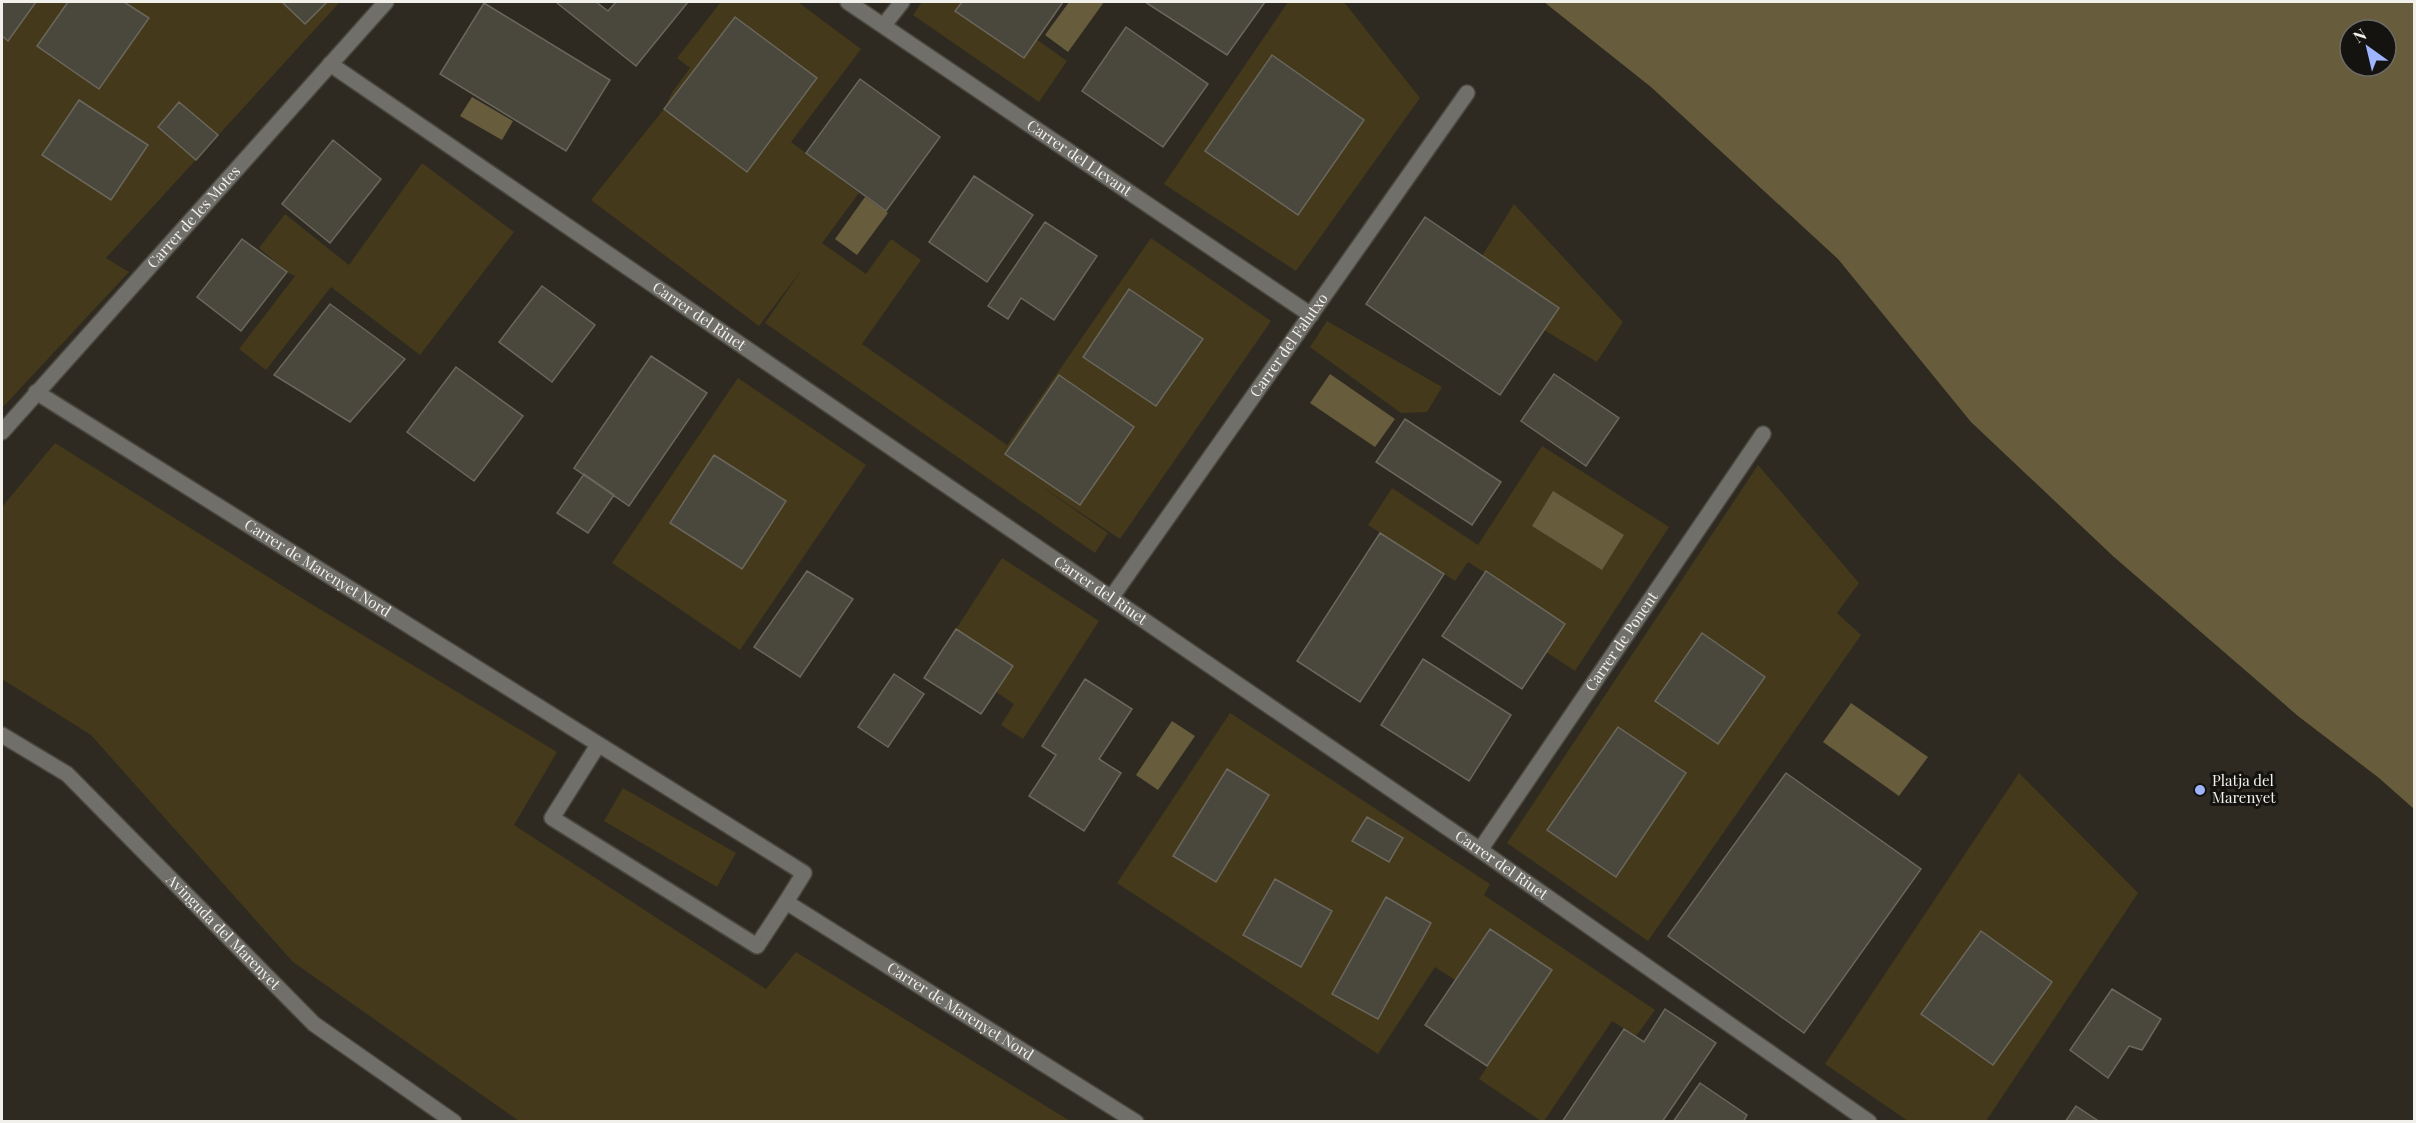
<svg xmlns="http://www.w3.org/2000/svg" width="2416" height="1123" viewBox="0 0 2416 1123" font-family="'Playfair Display',serif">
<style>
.green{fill:#44391a}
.water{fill:#675c3b;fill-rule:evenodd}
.building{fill:#4a473d;stroke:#6b675d;stroke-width:1.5}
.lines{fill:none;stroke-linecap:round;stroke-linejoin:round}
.minor-casing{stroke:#49463d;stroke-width:18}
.minor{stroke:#706f6a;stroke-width:15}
.poi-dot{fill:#9eb4fd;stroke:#14130f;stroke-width:2}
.labels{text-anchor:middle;stroke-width:6;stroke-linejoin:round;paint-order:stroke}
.street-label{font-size:15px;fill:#f2f0ea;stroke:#14130f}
.poi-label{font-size:15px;fill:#f2f0ea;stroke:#14130f;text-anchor:start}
</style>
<rect width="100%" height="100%" fill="#2e2a21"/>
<path class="green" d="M2 2H340L106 258 129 272 2 408Z
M721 2H798L861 49 791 142 859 193 822 243 866 274 891 239 921 260 862 344 1007 445 999 457 1151 238 1271 321 1120 539 1038 484 1108 533 1095 553 765 323 803 268 759 326 591 200 664 109 673 91 690 68 677 58Z
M922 2H962L956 11 1024 58 1036 39 1067 61 1039 102 913 15Z
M1288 2H1344L1420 98 1296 271 1164 184Z
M422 163 514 232 420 355 331 287 266 370 239 349 295 276 287 272 259 248 285 214 349 265Z
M1514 204 1623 322 1597 362 1544 330 1559 308 1482 256Z
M1327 321 1442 387 1427 412 1401 413 1310 347Z
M738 378 866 465 740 650 612 563Z
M55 443 308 602 557 752 514 825 766 989 796 952 1070 1121H519L293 962 91 735 2 679V507Z
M1542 446 1669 527 1575 671 1546 652 1564 623 1468 562 1455 581 1368 525 1392 488 1478 545Z
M1758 465 1859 583 1837 613 1861 635 1648 941 1507 843Z
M1002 558 1099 621 1023 739 1001 725 1014 704 996 692 1012 666 956 629Z
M1230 713 1490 884 1484 895 1655 1010 1636 1036 1612 1021 1544 1121H1541L1479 1079 1552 970 1491 929 1455 980 1435 967 1378 1054 1117 883Z
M2019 773 2138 893 1986 1121H1908L1825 1064Z
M623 788 736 853 717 887 604 821Z"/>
<path class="water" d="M1069 2H1104L1068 52 1045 35Z
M1544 2H2414V809L2379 778 2298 716 2114 557 1971 422 1838 259 1651 87ZM2350 30H2386V66H2350Z
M472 97 513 121 502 140 460 116Z
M865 197 888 213 857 255 835 239Z
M1330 374 1395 419 1375 447 1310 403Z
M1553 491 1624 535 1602 570 1532 526Z
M1851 703 1928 757 1899 796 1823 742Z
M1172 721 1195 736 1158 790 1136 775Z"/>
<path class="building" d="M2 2H36L8 41 2 36Z
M68 2H124L149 18 99 89 37 46Z
M282 2H327L305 24Z
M559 2H596L608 11 616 2H688L636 66 557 3Z
M962 2H1063L1024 58 955 11Z
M1145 2H1265L1227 55Z
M484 3 610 80 566 151 440 74Z
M735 17 817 78 747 172 664 109Z
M1126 27 1208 84 1163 147 1082 91Z
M1272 55 1364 120 1298 215 1205 151Z
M860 79 940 137 886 211 806 153Z
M79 100 148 145 111 200 42 155Z
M179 102 218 135 196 160 158 127Z
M333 140 381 179 330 243 282 204Z
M974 176 1033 215 987 282 929 242Z
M1425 217 1559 308 1500 395 1366 304Z
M1045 222 1097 256 1054 320 1021 298 1008 319 988 306Z
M242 239 287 272 241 331 197 297Z
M542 286 595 325 552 382 499 342Z
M1129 289 1203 339 1156 406 1083 357Z
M330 304 405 359 350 422 274 375Z
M651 356 707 393 629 506 574 468Z
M456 367 523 416 474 481 407 432Z
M1554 374 1619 418 1586 466 1521 421Z
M1059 375 1134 427 1080 505 1005 454Z
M1405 419 1501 482 1472 525 1376 462Z
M714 455 786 501 742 569 670 523Z
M584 474 614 495 588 533 557 513Z
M1380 533 1444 574 1360 702 1297 661Z
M807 571 853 599 800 677 754 647Z
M1486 571 1565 624 1522 689 1442 636Z
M956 629 1013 666 981 714 924 678Z
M1702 633 1765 677 1718 744 1655 701Z
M1423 659 1511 715 1469 781 1381 725Z
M894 674 924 694 888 747 858 727Z
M1085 679 1132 709 1099 759 1121 773 1084 831 1029 796 1056 755 1042 746Z
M1618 727 1686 773 1616 877 1547 830Z
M1227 769 1269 795 1216 882 1173 856Z
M1786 773 1921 869 1804 1033 1668 936Z
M1367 817 1403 838 1389 862 1352 841Z
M1275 879 1332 911 1301 967 1243 935Z
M1386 897 1431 923 1378 1019 1332 994Z
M1490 929 1552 970 1487 1066 1425 1025Z
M1981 931 2052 982 1993 1065 1921 1014Z
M2112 989 2161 1019 2142 1050 2129 1046 2108 1078 2070 1050Z
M1665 1009 1716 1043 1662 1122H1562L1624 1029 1644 1042Z
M1700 1083 1747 1115 1743 1122H1673Z
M2076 1106 2100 1122H2065Z"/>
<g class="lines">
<g class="minor-casing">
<g id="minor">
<path id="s1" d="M848 2 1311 315"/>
<path d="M884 25 902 2"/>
<path id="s2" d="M330 64 1480 850 1869 1122"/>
<path id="s3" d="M36 392 804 873 786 902 1136 1122"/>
<path id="s4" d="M2 432 386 2"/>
<path id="s5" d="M1111 598 1467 93"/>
<path id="s6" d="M2 735 67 774 314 1024 454 1122"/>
<path d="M598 745 552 818 757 946 786 902"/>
<path id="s7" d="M1480 850 1763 434"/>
</g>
</g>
<use href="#minor" class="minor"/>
</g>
<circle class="poi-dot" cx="2200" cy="790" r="6"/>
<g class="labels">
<g class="street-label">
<text dy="5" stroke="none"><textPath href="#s1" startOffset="279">Carrer del Llevant</textPath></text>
<text dy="5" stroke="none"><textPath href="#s4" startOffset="288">Carrer de les Motes</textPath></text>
<text dy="5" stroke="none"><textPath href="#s2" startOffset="447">Carrer del Riuet</textPath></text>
<text dy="5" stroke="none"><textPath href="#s5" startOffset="309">Carrer del Falutxo</textPath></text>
<text dy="5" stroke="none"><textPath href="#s3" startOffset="332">Carrer de Marenyet Nord</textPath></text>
<text dy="5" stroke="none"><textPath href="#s2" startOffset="933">Carrer del Riuet</textPath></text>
<text dy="5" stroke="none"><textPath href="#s7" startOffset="252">Carrer de Ponent</textPath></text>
<text dy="5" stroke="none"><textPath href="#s2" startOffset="1419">Carrer del Riuet</textPath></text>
<text dy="5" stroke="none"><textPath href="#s6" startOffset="298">Avinguda del Marenyet</textPath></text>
<text dy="5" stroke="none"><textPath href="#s3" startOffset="1146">Carrer de Marenyet Nord</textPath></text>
</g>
<g class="poi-label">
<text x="2212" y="786">Platja del<tspan x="2212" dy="17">Marenyet</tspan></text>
</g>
</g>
<rect width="2416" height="1123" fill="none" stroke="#f2f0ea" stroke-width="6"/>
<g transform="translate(2368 48) rotate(326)"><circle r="28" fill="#14130f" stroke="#6d6b67" stroke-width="1.5"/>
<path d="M0-4.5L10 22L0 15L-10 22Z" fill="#9eb4fd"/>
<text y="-9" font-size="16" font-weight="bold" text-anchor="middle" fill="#f2f0ea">N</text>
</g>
</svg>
